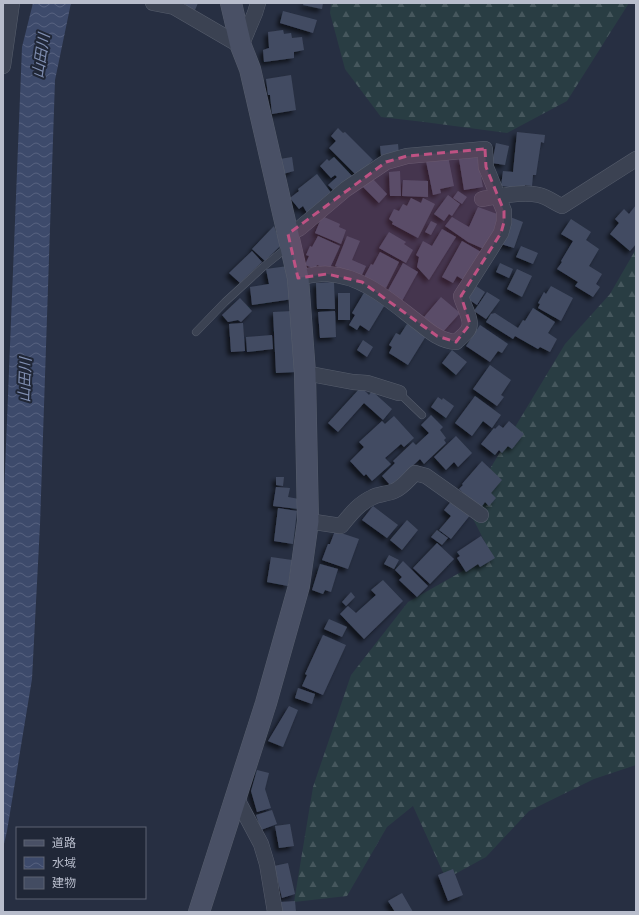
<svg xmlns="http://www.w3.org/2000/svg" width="639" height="915" viewBox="0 0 639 915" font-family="'Noto Sans','Noto Sans JP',sans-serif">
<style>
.forest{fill:url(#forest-firs)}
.water{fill:url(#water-waves)}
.building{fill:#434c62;filter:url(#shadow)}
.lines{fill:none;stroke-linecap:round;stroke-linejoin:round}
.lane-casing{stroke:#565d6c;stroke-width:8}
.street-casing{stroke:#565d6c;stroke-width:16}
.secondary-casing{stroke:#565d6c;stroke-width:22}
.lane{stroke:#3b4252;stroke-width:7}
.street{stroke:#3b4252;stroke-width:15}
.secondary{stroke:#495065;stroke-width:21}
.marked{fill:#be5283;fill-opacity:0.2;stroke:#be5283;stroke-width:3;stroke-dasharray:8 5;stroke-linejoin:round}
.labels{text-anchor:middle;stroke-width:4;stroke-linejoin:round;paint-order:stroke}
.water-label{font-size:15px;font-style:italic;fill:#808fb2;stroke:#202737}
</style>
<defs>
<pattern id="forest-firs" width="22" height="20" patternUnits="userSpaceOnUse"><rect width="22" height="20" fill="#293d43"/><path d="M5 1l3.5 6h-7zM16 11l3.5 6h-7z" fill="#46575d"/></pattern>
<pattern id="water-waves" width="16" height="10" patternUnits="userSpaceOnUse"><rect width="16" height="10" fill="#3d4a6b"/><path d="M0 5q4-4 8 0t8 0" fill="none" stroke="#57627f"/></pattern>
<filter id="shadow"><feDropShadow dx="-3.5" dy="3.5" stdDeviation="2" flood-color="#0009"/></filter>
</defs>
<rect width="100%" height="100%" fill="#272f42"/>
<path class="forest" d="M331 3H629L567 101 507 133 424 122 381 117 345 69 330 13Z
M636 249V765L594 779 529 811 486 857 446 879 413 806 387 827 347 896 294 902 313 787 351 675 408 602 461 572 489 550 467 507 565 344 610 294Z"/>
<path class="water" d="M33 3H71L55 80 40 525 32 679 7 831 3 848V520L22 47Z"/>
<path class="building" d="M184 3H198L195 10 191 9Z
M304 3H323L322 9 303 5Z
M283 11 317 20 313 33 280 23Z
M283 30 284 34 291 33 292 38 302 37 304 50 294 52V58L264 62 263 50 269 48 268 32Z
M291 75 296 110 272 114 270 95H268L266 79Z
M338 128 343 133 345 132 373 160 357 176 329 148 336 141 331 136Z
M517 132 545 135 544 143 541 142 536 175H533L532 186 525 185 524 189 501 186 503 171 513 172Z
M496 143 509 146 505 165 492 163Z
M398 144 399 154 381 156 380 146Z
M477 155 483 187 464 190 459 159Z
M448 156 454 186 440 189 441 193 433 195 426 161Z
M292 157 294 171 283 174 280 159Z
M334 157 353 177 336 193 328 185 337 177 335 175 331 178 320 166 327 159 329 161Z
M400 171 401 196H390L389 172Z
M317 174 332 194 307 213 303 206 299 209 290 198 299 191 298 189Z
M372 178 387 194 379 203 363 187Z
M403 180 428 181V197L402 196Z
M458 191 467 197 462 204 453 198Z
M448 195 460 204 452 216 449 214 444 221 434 214Z
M411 198 421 203 423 198 435 204 418 238 392 224 393 222 389 219 394 209 399 211 403 204 407 206Z
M636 205V244L630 251 610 234 619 223 615 219 624 209 629 214Z
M478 207 500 215 486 250 468 242 445 226 452 217 469 227Z
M322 216 340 224 339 227 346 230 341 244 315 233Z
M510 217 523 222 514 248 501 244Z
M571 219 591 232 586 240 599 249 589 266 602 274 596 284 600 287 593 297 575 286 578 282 557 269 562 262 561 261 573 241 561 234Z
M431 221 437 224 431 235 425 232Z
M274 226 281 245 265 261 252 249Z
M442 229 456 237 429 280 417 267 419 257 416 255 423 241 432 246Z
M389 232 406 242 404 244 413 250 406 263 379 248Z
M318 236 340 246 329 270 317 265 315 269 305 265 309 256 306 255 310 246 312 247Z
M347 236 360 241 352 260 366 266 361 277 335 266Z
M462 241 481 252 465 281 457 276 453 283 442 277Z
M521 246 538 253 533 264 516 257Z
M252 251 262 262 240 283 229 273Z
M380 252 399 262 386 288 364 277 371 264 373 265Z
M403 263 418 272 402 301 387 292Z
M500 263 513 269 509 278 496 272Z
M288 266 293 299 252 305 250 287 269 284 266 269Z
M517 269 532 276 522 297 507 289Z
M334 282 335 309H317L316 283Z
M473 284 485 292 477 305 465 297Z
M551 286 573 298 561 321 538 308 540 304 538 303 544 292 546 294Z
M365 291 386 303 369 331 360 325 357 330 349 325 355 315 352 313Z
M487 292 500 300 486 319 474 311Z
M338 293H350V320H338Z
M441 297 460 313 442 333 424 317Z
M240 298 252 311 241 322 238 320 228 322 222 315Z
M533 308 555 322 548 333 557 339 550 352 540 347 538 349 515 336 513 339 486 322 491 314 495 313 518 328 523 320 525 321Z
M293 311 296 372 276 373 273 312Z
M335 311 336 337 320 338 318 312Z
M243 323 245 351 231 352 229 324Z
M407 324 426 336 408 365 389 353 392 347 389 345 396 333 400 335Z
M480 325 508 344 502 353 498 351 490 362 466 346Z
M272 335 273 349 247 352 246 337Z
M363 340 373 347 367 357 357 350Z
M452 350 467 362 456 375 442 363Z
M490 365 511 380 501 395 504 397 497 406 473 389Z
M361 387 369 395 372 391 392 409 383 420 364 403 338 432 328 423Z
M475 396 501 415 492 428 483 421 472 436 455 423Z
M438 397 442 400 443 398 454 406 446 418 431 407Z
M431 415 443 427 440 430 446 438 444 440 446 443 424 464 420 459 391 486 382 476 395 463 393 461 413 442 416 445 429 433 421 425Z
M394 416 414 438 404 447 401 444 385 458 391 464 372 481 366 474 364 476 350 461 364 447 359 442 382 421 385 424Z
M509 421 524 434 512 449 508 446 502 453 499 450 495 455 481 444 494 428 495 429 499 425 503 428Z
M456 436 472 453 458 467 454 462 446 470 434 457Z
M482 461 502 480 491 493 496 498 489 506 485 502 480 509 459 489 463 485 462 484Z
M276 477H284L283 486 276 485Z
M276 487 290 488 288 497 299 499 298 509 273 506Z
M453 499 471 514 451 539 439 530 451 516 444 510Z
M373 506 398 525 387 538 362 520Z
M278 508 297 511 293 544 274 541Z
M407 520 418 530 402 550 390 540Z
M437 530 448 538 442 545 431 537Z
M335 531 359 539 348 569 322 560 328 544H330Z
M481 536 495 558 480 567 478 564 466 572 457 558 460 556 457 552Z
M437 543 454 559 430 584 413 568Z
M389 555 399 560 394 569 384 564Z
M271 557 292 560 288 586 267 582Z
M403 561 428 586 417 597 399 580 402 577 395 570Z
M320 564 338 569 331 592 325 590 323 594 312 590Z
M383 580 403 601 364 639 340 614 348 606 356 613 376 595 371 590Z
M351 592 355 597 346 606 342 602Z
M329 619 347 627 342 637 324 629Z
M323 635 346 645 323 695 302 686 307 675 305 674Z
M298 688 315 694 312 704 295 698Z
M289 706 298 710 283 747 268 741Z
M257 770 269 773 265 789 271 808 257 812 251 791Z
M272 810 277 824 261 830 256 815Z
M290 824 294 846 279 848 275 826Z
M288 863 295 894 282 898 274 866Z
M453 869 463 895 448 901 438 875Z
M402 893 413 912H395L388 901Z
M295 901 296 912H282L281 902Z"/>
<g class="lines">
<g class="lane-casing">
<path id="lane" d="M196 332 225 302 263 267 289 246
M399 393 422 415"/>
</g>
<g class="street-casing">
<path id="street" d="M153 3 174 7 241 46 255 13 258 3
M3 66 12 3
M482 199C498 196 523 191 539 195 548 197 554 203 562 206L636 159
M288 234 300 228 346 189 386 162 407 156 485 149 486 167 504 211V222L501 233 461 296C463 306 474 321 468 330 465 335 459 339 456 342 441 341 430 332 419 323 391 302 364 276 328 274 319 273 308 276 298 278
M305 373 353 382 367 383 399 393
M308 521 341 526C350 515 359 503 373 497 379 494 387 494 394 491 402 488 409 479 415 473L426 476 481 515
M236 797 261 844 267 864 275 912"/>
</g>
<g class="secondary-casing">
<path id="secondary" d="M199 912 266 703 299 586 308 521 305 373 298 278 250 69 241 46 231 3"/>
</g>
<use href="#lane" class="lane"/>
<use href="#street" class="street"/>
<use href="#secondary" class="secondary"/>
</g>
<path class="marked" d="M485 149 486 167 504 211V222L501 233 461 296 470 324 456 342 437 336 362 282 327 274 298 278 288 234 386 162 407 156Z"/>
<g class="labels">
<g class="water-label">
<text transform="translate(41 56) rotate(-81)" y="5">山田川</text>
<text transform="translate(25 380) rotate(-88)" y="5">山田川</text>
</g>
</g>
<rect width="639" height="915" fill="none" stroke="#b8bdcc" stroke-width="8"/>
<rect x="16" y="827" width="130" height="72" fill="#202737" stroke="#5d6373"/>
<rect x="24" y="840" width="20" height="6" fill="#495065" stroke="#5d6373"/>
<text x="52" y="847" font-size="12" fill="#b8bdcc">道路</text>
<rect x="24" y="857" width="20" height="12" fill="url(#water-waves)" stroke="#5d6373"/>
<text x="52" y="867" font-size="12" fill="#b8bdcc">水域</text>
<rect x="24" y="877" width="20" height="12" fill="#434c62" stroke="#5d6373"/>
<text x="52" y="887" font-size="12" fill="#b8bdcc">建物</text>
</svg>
